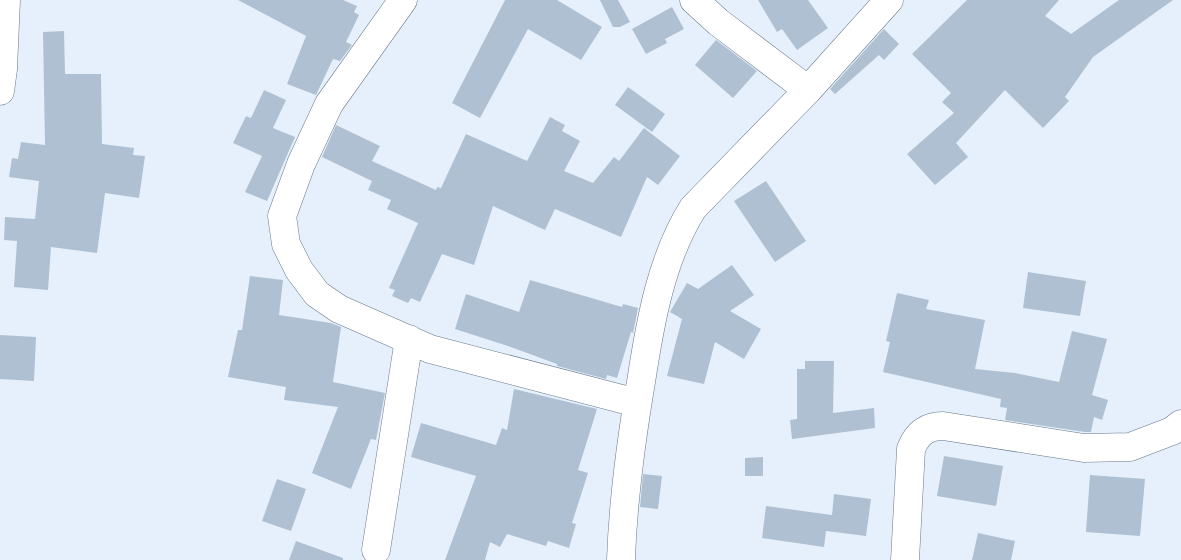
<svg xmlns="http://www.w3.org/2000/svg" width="1181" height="560" viewBox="0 0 1181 560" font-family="'DM Sans',sans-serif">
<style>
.building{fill:#afc0d3}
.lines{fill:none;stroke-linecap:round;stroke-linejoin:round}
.minor-casing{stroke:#687889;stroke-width:29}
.minor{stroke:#fff;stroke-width:28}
</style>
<rect width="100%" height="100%" fill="#e5f0fc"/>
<path class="building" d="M238 0H343L357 6 354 12 359 15 346 42 352 45 340 61 333 59 316 95 287 84 306 36Z
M505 0H557L602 27 581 60 528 29 480 118 452 103Z
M600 0H618L630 22 620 27H613Z
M758 0H808L828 28 797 50 782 29 777 32Z
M967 0H1059L1045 16 1071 34 1119 0H1173L1093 57 1065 97 1069 101 1043 128 1005 90 956 143 968 157 935 185 907 154 954 113 942 102 951 93 912 54Z
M672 7 684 29 665 39 667 43 646 54 632 29Z
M884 29 899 44 884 60 879 55 835 94 830 89Z
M64 31 65 74H101L102 144 134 148 133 155 145 156 139 198 105 193 97 253 51 247 48 290 14 287 17 241 4 240 5 217 35 219 39 181 9 177 12 158 18 159 21 142 45 145 43 32Z
M716 40 757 71 733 98 695 65Z
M628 87 665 114 652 132 615 105Z
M264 90 286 100 273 128 295 137 267 201 245 192 262 156 233 143 246 116 251 118Z
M550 117 565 125 562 131 580 141 564 171 593 183 614 157 619 161 644 128 680 156 658 185 647 177 621 237 555 209 545 230 493 206 474 265 442 254 420 302 411 298 408 303 392 296 395 290 389 288 418 223 387 209 391 200 368 190 372 181 322 157 336 125 380 146 372 161 436 190 437 187 441 188 466 134 527 161Z
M766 181 806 241 775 262 734 201Z
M732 265 754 295 730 311 761 329 744 359 715 342 704 384 667 376 682 319 670 312 687 283 698 289Z
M1028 272 1086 281 1080 316 1023 308Z
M250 276 283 280 279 315 331 323 341 327 333 382 385 393 376 440 371 439 351 489 312 473 338 407 284 400 286 387 228 377 238 330H242Z
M530 280 622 307 623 304 638 308 633 333 631 332 617 378 607 375 606 379 557 366V364L508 346 455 329 466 294 519 312Z
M897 293 929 300 926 309 985 320 975 369 1015 373 1059 382 1072 331 1107 339 1092 395 1108 400 1102 420 1094 417 1091 432H1085L1005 420 1007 408 1000 407 1001 399 883 372 890 342 886 341Z
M0 335 36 337 34 381 0 379Z
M805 361H834L833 413 874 408 875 428 792 439 790 420 797 419V369H805Z
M514 389 597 409 578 470 588 473 572 523 576 524 569 548 548 541 546 546 507 534 500 547 490 542 485 560H445L476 476 411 457 421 423 496 445 502 428 507 430Z
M944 456 1003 466 996 506 937 496Z
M763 457V476H745V458Z
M643 474 662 476 658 509 640 507Z
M1090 475 1145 479 1140 536 1086 532Z
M277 479 306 489 291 531 262 521Z
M834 494 871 499 866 536 826 531 824 547 762 538 766 506 832 515Z
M978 533 1015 541 1011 560H972Z
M296 541 343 558V560H289Z"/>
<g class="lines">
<g class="minor-casing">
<path id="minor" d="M403 0 329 104 301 164 282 216 286 244 299 270 317 294 339 309 430 349 637 403
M694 0 718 22 808 90
M0 91 3 69 6 0
M376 550 409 339
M621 560C623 500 631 441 641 382 650 323 661 259 693 208L808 90 889 0
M905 560 911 449C917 434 926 426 943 426L1084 448 1130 447 1172 431 1181 424"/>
</g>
<use href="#minor" class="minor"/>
</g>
</svg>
